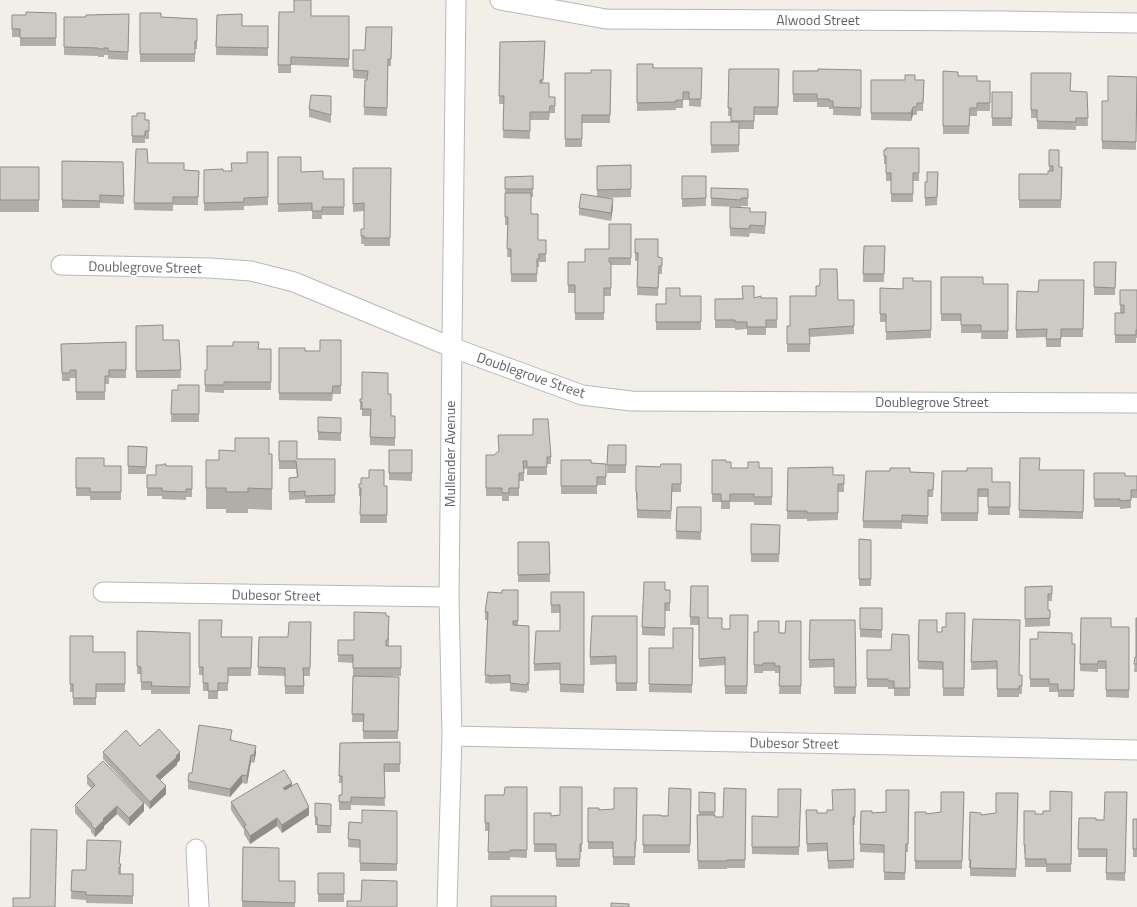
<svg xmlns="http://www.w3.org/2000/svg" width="1137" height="907" viewBox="0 0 1137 907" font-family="'Titillium Web',sans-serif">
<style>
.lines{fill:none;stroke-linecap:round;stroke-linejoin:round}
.minor-casing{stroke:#b5b8bc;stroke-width:21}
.minor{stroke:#fff;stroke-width:19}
.wall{fill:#afaea9}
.shaded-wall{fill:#8f8d8a}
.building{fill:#cccac5;stroke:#8f8d8a}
.labels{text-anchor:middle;stroke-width:4;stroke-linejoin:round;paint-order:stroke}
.street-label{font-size:14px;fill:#5f6368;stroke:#fff}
</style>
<rect width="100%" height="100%" fill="#f1efe8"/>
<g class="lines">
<g class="minor-casing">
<path id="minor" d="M500 0 606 19 1004 21 1137 23
M61 265 210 268 251 271 294 282 451 347 582 395 631 401 1137 403
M103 592 449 597
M452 736 1137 750
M196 849 199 907
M447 907 452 736 449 597 456 0"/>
</g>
<use href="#minor" class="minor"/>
</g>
<path class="wall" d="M279 12H294L311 16H349V67L291 65V73H278Z
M56 13V46H20V37H12V15H26Z
M140 13 161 17 197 19V49H195V62H140Z
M129 14 128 60 108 59V55H104V57H98V56L64 55V17H86Z
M217 15 242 26H268V56L216 55Z
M392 27 391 66H388L387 116 364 115 365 80H367V79L353 78V50H365Z
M545 41 543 83 549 97H555V113H550L549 120H530V139L503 138 504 104H499L500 42Z
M637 64 653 68H702L701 107 689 106V100H683V108H676V110L637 111Z
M729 69H779L778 115H754V129H739V152L711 153V122H731V116H728Z
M611 70 610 123H582V147H565V73H591Z
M861 70V116L833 115V109H829V107H817V102H793V71Z
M943 71 977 81H990V111H977V116H970L969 134H943Z
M1031 73 1070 91 1087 92 1088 126H1076V130L1037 129V118H1031Z
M1137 77V115H1136V150L1102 149V101H1108Z
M871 80H924L923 111H917V115H913L911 121 871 120Z
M992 92H1012V126H992Z
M331 96V123L309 117V109Z
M132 116 145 120H149V139H145V143H132Z
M919 148V181H913V202H891V181H886V164H884V150Z
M1049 150 1059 167H1062L1061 208H1019V174H1048L1049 171Z
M268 152V205L244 206V210L204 211V170L223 171H231Z
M278 157 301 172 323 179H344V215H322V219H312V211L278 212Z
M62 161 123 162 124 204 100 203V208H62Z
M631 165V197L603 198 613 207 611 221 579 215V208L597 197V166Z
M0 167H39V212H0Z
M353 168H391L390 246H364V244H361V236L364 229V211L353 212Z
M184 170 199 171 198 205H173V211L134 210V203Z
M533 176V197H531V214L538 240H546V262H539V267H537V282H511V257H507L508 225H505V177Z
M682 176H706V206L682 207Z
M938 180 937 205 925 206V182Z
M748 189V206H741V207L711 206V198Z
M730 207 750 212H766L765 234 750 233 749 237 730 236Z
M631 224V265H611V296H604V320H575V293H568V262H585L609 249Z
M635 239 658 257 662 258V274H659L658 296 637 295 638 261H635Z
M864 246H885L884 282H863Z
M1094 262H1116L1115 295H1094Z
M941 277 983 284H1008V339H981V333H961V321H941Z
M1084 280 1083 337H1061V347H1046V337L1016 338V330L1038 292Z
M913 281H931V338L886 340V322H880V288L903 289Z
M1120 290H1137V338H1136V343H1115V313H1120Z
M680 296H701V330H656V304H666Z
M754 298H777V328H766V335H747V329L735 330V328H715V299Z
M838 300H854V334L810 337V352H787V326H790Z
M136 326 163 340H179L181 378H136Z
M341 340V394H333L332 401 279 400V348L305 351H320Z
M126 342V378H109V384H105V400H76V378H70V381H62L61 344Z
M259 349H271V390H224V393L205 392V370H207Z
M199 385V422H171L172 390H178Z
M388 394 391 416H395V446L370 445V416H362V410H360V399Z
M318 417 341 418V441L318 440Z
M279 441 297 459H335V503H305V499L289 500V478L297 477 296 469H279Z
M608 445H626V473H607Z
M128 446 147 447 146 474H128Z
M389 450H412V481L389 480Z
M272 454V510L248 509V513H226V509H206V460H219Z
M486 455 551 457V464H547V475H527V469H524V481H519V496H509V501H502V496H486Z
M76 458 104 466H121V500H90V496H76Z
M1020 458 1040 470H1084L1083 519 1019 518Z
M561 460 591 463 606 464V485H597V494H561Z
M712 460 731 468H772V505H754V502H730V509H721V502H712Z
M681 464V492H672L671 519 637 518V500H636V466L660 467Z
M166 466H192V497H186V500L162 499V496H147V475H156Z
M788 468 833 475H844V492H838V520L807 521V519H787Z
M942 471 992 482H1010V515H988V497H978V521H941Z
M910 472 934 473 933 497H928V524L902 523V529L863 528V521Z
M1094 473 1125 476H1137V498H1131V508L1120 509V507H1094Z
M359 484 387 486V523H360L361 496H359Z
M677 507H701V540L676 539Z
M751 524 780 525 779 562H751Z
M859 539 871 540V586H859Z
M518 542H549L550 582H518Z
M691 586 708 618 722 629H730L748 615 747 694H725V665L699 667V625H690Z
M1052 586V601H1048V610H1050V626L1025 627V587Z
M518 590V625L529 626V691H527V693L510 691V683L489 684V683H485L487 620H485V612L502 593Z
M665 590H670V611H665V636L642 635V627Z
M551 592H584V693L560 692V670L534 671V664L560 631V613H551Z
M860 608H882V638L860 637Z
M965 613 964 696H943V670L918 669 919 620 937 632H942L946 627Z
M386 616H389V646H401V676H353V663L338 662V640H354Z
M637 616V691H616V664L590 665V657Z
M1081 618 1111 627H1129V698L1106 697V669H1098V672L1080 671Z
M1137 618V672H1134L1135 657H1136Z
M973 619 1019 675 1022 683V694H1019V697H997V669L971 670Z
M199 620 222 637H252L251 676H228V691H218V699H208V691H203V675H199Z
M855 620 856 694H834V667L809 668V660Z
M801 621V694H779L780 673H775V671H763V673H754V632L785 633Z
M311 622 310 676H304V694H285V676L258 675 259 637H288Z
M693 628 692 693 649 692V648H673Z
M137 631 190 633V694H151V690H141V674H137Z
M909 635 910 696H894V689H888V687H867V650H891Z
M70 636 93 652H125V692H96V705H73V692H70Z
M1030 639 1075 644 1074 697H1058V692H1049V687H1030Z
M353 676 399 677 398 739H363V722H352Z
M232 737 231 740 256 753 254 763 251 762 247 784 242 783 230 797 188 789V781L192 773Z
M400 742V772H384L385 806 351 805V810H339V795H342V783H339L340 743Z
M140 746 180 760 177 763V765L160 780 166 794 150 809 103 759V752Z
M87 776 144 811 129 826 117 814 104 826V828L95 837 91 832V830L75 813V805L92 789 87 784Z
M292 786 309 815 282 833 277 826 250 844 244 834V830L231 810V802Z
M527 787V858L510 857V860H488L489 831H485V795H504Z
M582 787V852H580V867H556V852H534V813L551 816 560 815Z
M637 788 636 849H635V865H613V849H588V808L599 810 614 809Z
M691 789 690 853H643V815L668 816Z
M746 789 745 868H727V869H698L697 815H699V792L715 793V817H723Z
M801 789 799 855 752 854V816L778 817Z
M855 789V825H853L854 868 828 869 827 851 807 852 806 810 817 813H827L832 810Z
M909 790 908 852H906L905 880H884V853L860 852 861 811 872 813 886 812Z
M964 792 962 869H915V812L926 814 941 812Z
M1072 792 1071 872H1046V867H1025V853H1024V811L1035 814H1043L1050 811Z
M1127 792 1125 881 1106 880V857H1078L1079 818 1104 820Z
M1018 793 1016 877 970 876V868H969L970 812 981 815 996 813Z
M315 803 331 804V833H317V825H315Z
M397 811V871H360V848L348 847 349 822 362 823Z
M1133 819H1137V857H1133Z
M243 847 279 881H295V907H242Z
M121 848 119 864H121V874H133V904L86 903V900L71 899 72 870H86Z
M318 873H344V902H318Z"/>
<path class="shaded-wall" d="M913 107V115L911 121V113Z
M613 199V207L611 221V213Z
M256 746V753L254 763V755Z
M180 752V760L177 763V765L156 783V776Z
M251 755V762L247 784V776Z
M242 775V783L230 797V789Z
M292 783V791L283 796V788Z
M166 786V794L150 809V802Z
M144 803V811L129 826V818Z
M117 806V814L104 826V828L95 837V829L103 819Z
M309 807V815L282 833V825Z
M277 818V826L250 844V836Z"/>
<path class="building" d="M294 0H311V16H349V59L291 57V65H278L279 12H294Z
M26 12 56 13V38H20V29H12V15H26Z
M140 13H161V17L197 19V41H195V54H140Z
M129 14 128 52 108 51V48H104V49H98V48L64 47V17H86V15Z
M242 14V26H268V48L216 47 217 15Z
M366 27H392L391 59H388L387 108 364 107 365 80H367L368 71 353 70V50H365Z
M545 41 543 80H540V83H549V97H555V106H550L549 112H530V131L503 130 504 96H499L500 42Z
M637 64H653V68H702L701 99H689V92H683V100H676V102L637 103Z
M729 69H779L778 107H754V121H731V108H728Z
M818 69 861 70V108L833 107V101H829V99H817V94H793V71H818Z
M591 70H611L610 115H582V139H565V73H591Z
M943 71 958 72V76H977V81H990V103H977V108H970L969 126H943Z
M1031 73H1071L1070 91 1087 92 1088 118H1076V122L1037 121V110H1031Z
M905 75H915V80H924L923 103H917V107H913L911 113H871V80H905Z
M1108 76 1137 77 1136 142 1102 141V101H1108Z
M992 92H1012V118H992Z
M311 95 331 96V115L309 109Z
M137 113H145V120H149V131H145V136H132V116H137Z
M711 122H739V145H711Z
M886 148H919V173H913V194H891V173H886V156H884V150H886Z
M136 149H147L148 163H184V170L199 171 198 197H173V203H134Z
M1049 150H1059V167H1062L1061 200H1019V174H1048V171H1053V166H1049Z
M247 152H268V197L244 198V202L204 203V170L223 169V171H232L231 163H247Z
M278 157H301V172L323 171V179H344V207H322V211H312V203L278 204Z
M62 161 123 162 124 196 100 195V201L62 200Z
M631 165V189L597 190V166Z
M0 167H39V200H0Z
M353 168H391L390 238H364V236H361V229H364V203L353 204Z
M927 172H938L937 197 925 198V182H927Z
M533 176V189H505V177Z
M682 176H706V198L682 199Z
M711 188 748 189V198H741V200L711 198Z
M505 193H531V214H538V240H546V254H539V259H537V274H511V249H507L508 217H505Z
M581 194 613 199 611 213 579 208Z
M730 207 750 208V212H766L765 226 750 225 749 229 730 228Z
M609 224H631V258H609V262H611V288H604V313H575V285H568V262H585V249H609Z
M635 239H658V257L662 258V266H659L658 288 637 287 638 253H635Z
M864 246H885L884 274H863Z
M1094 262H1116L1115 288 1094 287Z
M820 269H837L838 300H854V326L809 329 810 344H787V326H790V296H816V286H819L820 283Z
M941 277H983V284H1008V331H981V325H961V314H941Z
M903 278H913V281H931V330L886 332V314H880V288L903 289Z
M1039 280H1084L1083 329H1061V339H1046L1047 329 1016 330 1017 291 1038 292Z
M742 286H754V298L761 296V298H777V320H766V327H747V322H735V320H715V299H743Z
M666 288H680V296H701V322H656V304H666Z
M1120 290H1137V330H1136V335H1115V313H1124V305H1120Z
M163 325V340H179L181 370 136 371V326Z
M320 340H341V386H333L332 393H279V348H305V351H320Z
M126 342V370H109V376H105V392H76V370H70V373H62L61 344Z
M233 342H259L258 349H271V382H224V385H205V370H207V346H233Z
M362 372 388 373V394H391V416H395V438L370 437 371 409H362V402H360V399H362Z
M178 385H199V414H171L172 390H178Z
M318 417 341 418V433L318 432Z
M533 419H548L551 457H547V467H527V461H523L524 473H519V488H509V493H502V488H486V455H494L499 451 498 435H533Z
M235 438H269V454H272V489L248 488V492H226V488H206V460H219V450L235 451Z
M279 441H297V459H335V495L305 496V491L289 492V478L298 477 296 461H279Z
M608 445H626V465H607Z
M128 446 147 447 146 467 128 466Z
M389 450H412V473H389Z
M76 458H104V466H121V492H90V488H76Z
M1020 458H1040L1039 470H1084L1083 512 1019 510Z
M561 460H591V463L606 464V477H597V486H561Z
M712 460H726V462H731V468H748V462H759V468H772V497H754V494H730V501H721V494H712Z
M163 464H166V466H192V489H186V492L162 491V488H147V475H156V465H163Z
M661 464H681V484H672L671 511 637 510V492H636V466L660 467Z
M833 467V475H844V484H838V513H807V511H787L788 468Z
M890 468H910V472L934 473 933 490H928V516L902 515V521H863L866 471H890Z
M967 468H992V482H1010V507H988V489H978V513H941L942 471H967Z
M369 470H384V486H387V515H360L361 488H359V484H361V478H369Z
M1094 473H1125V476H1137V490H1131V500L1120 501V499H1094Z
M677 507H701V532L676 531Z
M751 524 780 525 779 554H751Z
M859 539 871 540V579H859Z
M518 542H549L550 574 518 575Z
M644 582H665V590H670V603H665V628L642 627Z
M691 586H708V618H722V629H730V615H748L747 686H725V657L699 659V617H690Z
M1052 586V594H1048V610H1050V618L1025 619V587Z
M502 590H518V621H513V625L529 626V683H527V685L510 683V675L489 676V675H485L488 612H485L488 592 502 593Z
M551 592H584V685L560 684V663L534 664 536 631H560V605H551Z
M860 608H882V630L860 629Z
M354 612 386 613V616H389L388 640H386V646H401V668H353V655H338V640H354Z
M946 613H965L964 688H943V662L918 661 919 620H937V632H942V627H946Z
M592 616H637V683H616V656L590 657Z
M1081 618H1111V627H1129V690H1106V661H1098V664H1080Z
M1136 618H1137V664H1134L1135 657H1136Z
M973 619 1020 620 1019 675H1022V686H1019V689H997V661L971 662Z
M199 620H222L221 637H252L251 668H228V683H218V691H208V683H203V667H199Z
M810 620H855L856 687H834V659L809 660Z
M758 621H779V633H785L786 621H801V686H779L780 666H775V663H763V665H754V632H758Z
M289 622H311L310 668H303L304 686H285V668L258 667 259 637H288Z
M673 628H693L692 685 649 684V648H673Z
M137 631 190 633V687L151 686 152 682H141V667L137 666Z
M1038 632 1072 633V644H1075L1074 690H1058V684H1049V679H1030V639H1038Z
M892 634 909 635 910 688H894V681H888V679H867V650H891Z
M70 636H93V652H125V684H96V698H73V684H70Z
M353 676 399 677 398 731H363L364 714H352Z
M199 725 232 730 230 740 256 746 254 755H251L247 776 242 775 230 789 188 781 189 773H192Z
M159 729 180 752 176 756 177 757 156 776 166 786 150 802 103 752 126 730 140 746Z
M400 742V764H384L385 798 351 797V802H339V795H342V776H339L340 743Z
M103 761 144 803 129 818 117 806 103 819 104 820 95 829 91 825 92 824 75 805 95 785 87 776Z
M284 770 292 783 283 788 285 790 297 783 309 807 282 825 277 818 250 836 244 826 246 825 231 802Z
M505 787H527V850H510V852H488L489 823H485V795H504Z
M560 787H582V844H580V859H556V844H534V813H551V816L560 815Z
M614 788H637L636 842H635V857H613V842H588V808H599V810L614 809Z
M669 788 691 789 690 845H643V815H661V816H668Z
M724 788 746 789 745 860H727V861H698L697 815H715V817H723Z
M778 789H801L799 847H752V816L778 817Z
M855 789V817H853L854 860 828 861 827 843 807 844 806 810H817V813H827V810H833L832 790Z
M886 790H909L908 844H906L905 873 884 872V845L860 844 861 811H872V813L886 812Z
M1050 791 1072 792 1071 864H1046V859H1025V845H1024V811H1035V814H1043V811H1050Z
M699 792 715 793V812H699Z
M941 792H964L962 861H915V812H926V814L941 812Z
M1105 792H1127L1125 873H1106L1107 849H1078L1079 818H1096V820H1104Z
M996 793H1018L1016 869 970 868 971 860H969L970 812 981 813V815L996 813Z
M315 803 331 804V826L317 825V817H315Z
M362 810 397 811V864L360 863V840L348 839 349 822 362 823Z
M1133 819H1137V849H1133Z
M31 829 57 830 55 907H13V898H30Z
M87 840 121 841 119 864H121L120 867H119V874H133V896L86 895V892L71 891 72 870H86Z
M243 847 279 848V881H295V903L242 901Z
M318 873H344V894H318Z
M362 880 397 881V907H347V901H361Z
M491 896H556V907H491Z
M611 903 629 904V907H611Z"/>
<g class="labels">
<g class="street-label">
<text x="818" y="25">Alwood Street</text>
<text transform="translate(145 267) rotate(1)" y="5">Doublegrove Street</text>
<text transform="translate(531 375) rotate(19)" y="5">Doublegrove Street</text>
<text x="932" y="407">Doublegrove Street</text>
<text transform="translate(450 454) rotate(-90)" y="5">Mullender Avenue</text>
<text transform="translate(276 595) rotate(1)" y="5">Dubesor Street</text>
<text transform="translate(794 743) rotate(1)" y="5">Dubesor Street</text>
</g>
</g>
</svg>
